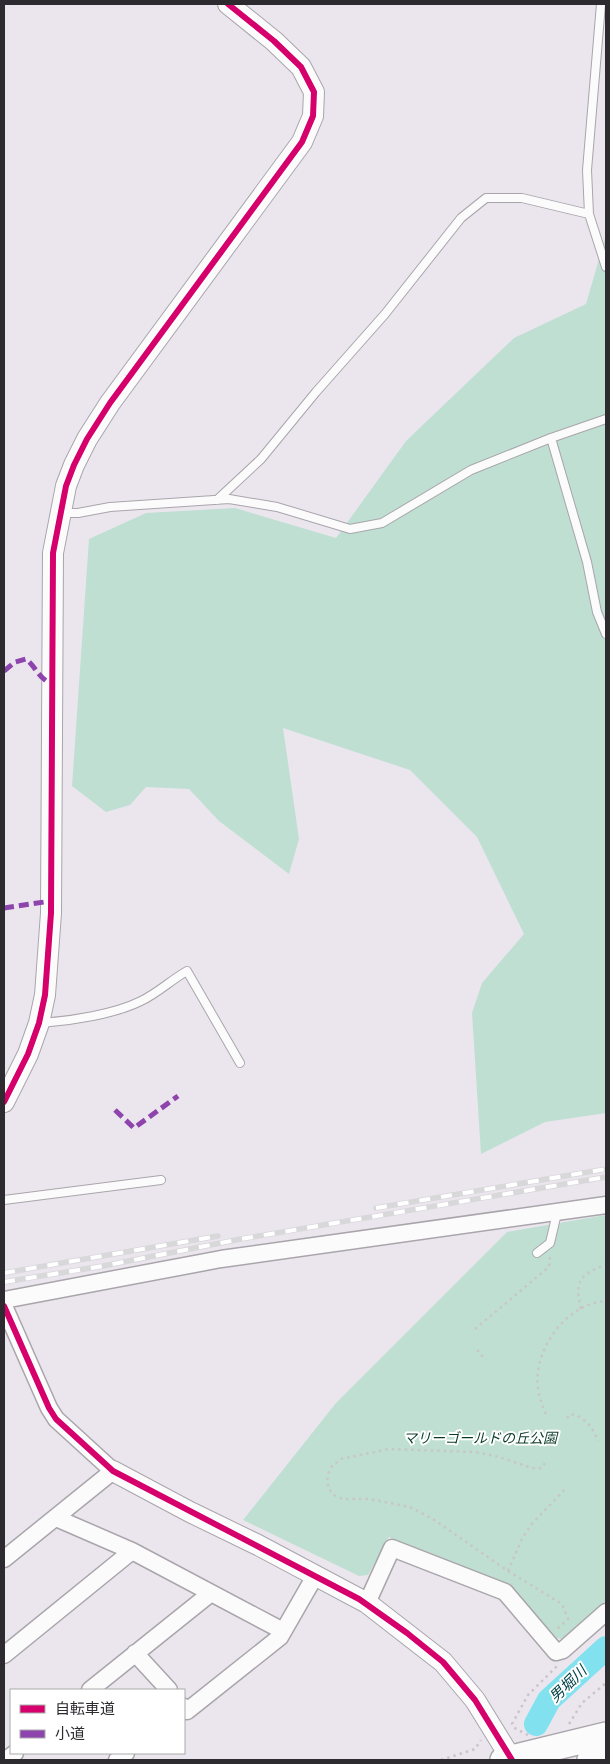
<svg xmlns="http://www.w3.org/2000/svg" width="610" height="1764" viewBox="0 0 610 1764" font-family="'Source Serif 4','Noto Sans JP',serif">
<style>
.green{fill:#bedfd2}
.lines{fill:none;stroke-linecap:round;stroke-linejoin:round}
.river{stroke:#81e1ef;stroke-width:24}
.service-casing{stroke:#a9a5ab;stroke-width:10}
.minor-casing{stroke:#a9a5ab;stroke-width:19}
.tertiary-casing{stroke:#a9a5ab;stroke-width:22}
.primary-casing{stroke:#a9a5ab;stroke-width:28}
.path{stroke:#c9c6c9;stroke-width:2.5;stroke-dasharray:2.5 4;stroke-linecap:butt}
.service{stroke:#fcfbfc;stroke-width:8}
.minor{stroke:#fcfbfc;stroke-width:16}
.tertiary{stroke:#fcfbfc;stroke-width:20}
.primary{stroke:#fcfbfc;stroke-width:25}
.rail-casing{stroke:#d8d7da;stroke-width:5.5}
.rail{stroke:#fff;stroke-width:4;stroke-dasharray:11;stroke-linecap:butt}
.quiet{stroke:#8e44ad;stroke-width:5;stroke-dasharray:10 5;stroke-linecap:butt}
.cycleway-casing{stroke:#fff;stroke-width:9}
.cycleway{stroke:#d6006c;stroke-width:6}
.labels{text-anchor:middle;stroke-width:4;stroke-linejoin:round;paint-order:stroke}
.park-label{font-size:14px;font-style:italic;fill:#093a28;stroke:#fff}
.water-label{font-size:15px;font-style:italic;fill:#004148;stroke:#fff}
</style>
<rect width="100%" height="100%" fill="#ebe6ee"/>
<path class="green" d="M606 235V1113L545 1122 481 1154 472 1013 482 983 524 934 477 837 410 770 283 728 299 839 289 874 219 821 189 789 146 787 130 805 106 812 72 786 89 539 146 513 235 508 336 538 406 441 514 338 586 304Z
M606 1215V1601L562 1639 555 1638 509 1585 389 1537 368 1575 359 1576 243 1520 336 1403 507 1232Z"/>
<g class="lines">
<path class="river" d="M536 1724 549 1700 606 1648"/>
<g class="service-casing">
<path id="service" d="M601 4 587 170 589 214 606 267
M551 438 587 562 597 612 606 634
M217 500 261 459 316 392 385 314 461 218 486 198H522L589 214
M63 513H78L110 507 229 499 277 507 350 529 382 523 471 470 551 438 606 419
M41 1023C71 1021 115 1014 141 1001 158 993 171 980 187 971L240 1063
M4 1200 161 1180
M537 1253 550 1243 557 1213"/>
</g>
<g class="minor-casing">
<path id="minor" d="M4 1300 221 1259 606 1205
M4 1306 49 1408 56 1419 113 1471 4 1559
M56 1518 132 1551 283 1631
M367 1603 392 1548 505 1592 556 1652 563 1650 606 1612
M135 1653 169 1690
M4 1655 132 1551
M90 1690 211 1593
M184 1707 187 1711 280 1637 315 1576
M6 1760 15 1753
M117 1760 126 1753"/>
</g>
<g class="tertiary-casing">
<path id="tertiary" d="M4 1102 28 1054 39 1023 45 995 51 913 53 553 66 486 74 465 87 439 110 403 302 142 313 116 314 92 301 67 274 41 228 4
M113 1471 190 1512 258 1545 367 1603 443 1662 475 1700 512 1760"/>
</g>
<g class="primary-casing">
<path id="primary" d="M503 1760 606 1735
M590 1760 606 1756"/>
</g>
<path class="path" d="M581 1309C574 1279 580 1276 606 1264
M475 1329 549 1267 550 1256
M477 1350 486 1360
M546 1414C540 1401 536 1387 538 1372 542 1339 571 1303 606 1301
M567 1418 570 1414C585 1416 593 1428 598 1441
M545 1463 542 1468H532L496 1456 475 1452 389 1449 341 1459 332 1466 328 1474 327 1482 329 1489 334 1495 343 1499H369L410 1507 433 1519 508 1571 562 1604 568 1619 556 1630
M508 1571 522 1539 530 1526 566 1488
M569 1724 582 1703 606 1683
M528 1735 516 1729 512 1724 528 1695 558 1665
M441 1760 475 1749 481 1740"/>
<use href="#service" class="service"/>
<use href="#minor" class="minor"/>
<use href="#tertiary" class="tertiary"/>
<use href="#primary" class="primary"/>
<g class="rail-casing">
<path id="rail" d="M376 1208 606 1169
M4 1273 218 1236
M4 1282 103 1266 241 1239 606 1177"/>
</g>
<use href="#rail" class="rail"/>
<path class="quiet" d="M4 671 15 662 26 659C37 668 38 678 52 684
M4 908 51 901
M115 1110 134 1128 178 1096"/>
<g class="cycleway-casing">
<path id="cycleway" d="M4 1102 28 1054 39 1023 45 995 51 913 53 553 66 486 74 465 87 439 110 403 302 142 313 116 314 92 301 67 274 41 228 4
M4 1306 49 1408 56 1419 113 1471 359 1599 407 1633 443 1662 475 1700 512 1760"/>
</g>
<use href="#cycleway" class="cycleway"/>
</g>
<g class="labels">
<g class="park-label">
<text x="480" y="1443">マリーゴールドの丘公園</text>
</g>
<g class="water-label">
<text transform="translate(568 1684) rotate(-44)" y="5">男堀川</text>
</g>
</g>
<rect width="610" height="1764" fill="none" stroke="#2e2b30" stroke-width="10"/>
<rect x="10" y="1689" width="175" height="65" fill="#ffffff" stroke="#abaaac"/>
<rect x="20" y="1705" width="25" height="8" fill="#d6006c" stroke="#abaaac"/>
<text x="55" y="1714" font-size="15" fill="#2e2b30">自転車道</text>
<rect x="20" y="1730" width="25" height="8" fill="#8e44ad" stroke="#abaaac"/>
<text x="55" y="1739" font-size="15" fill="#2e2b30">小道</text>
</svg>
